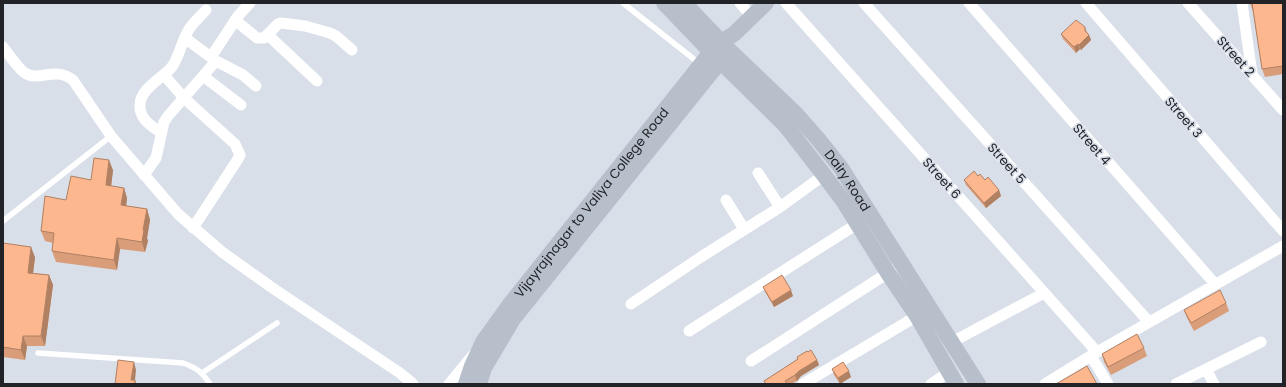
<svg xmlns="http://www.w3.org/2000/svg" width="1286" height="387" viewBox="0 0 1286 387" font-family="Poppins,sans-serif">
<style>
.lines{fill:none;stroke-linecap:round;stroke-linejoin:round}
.lane{stroke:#fff;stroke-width:5.5}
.street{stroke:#fff;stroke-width:11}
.secondary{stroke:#b7bfcb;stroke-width:16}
.wall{fill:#d99d7a}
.shaded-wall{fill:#b08063}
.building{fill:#fcb78e;stroke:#b08063}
.labels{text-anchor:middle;stroke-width:3.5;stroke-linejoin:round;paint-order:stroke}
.street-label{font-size:13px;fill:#212327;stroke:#d9dfe9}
</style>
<rect width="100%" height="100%" fill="#d9dfe9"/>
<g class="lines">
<path class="lane" d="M623 3 700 64
M3 221 111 136
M38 353 183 363C197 368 202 372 210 384
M202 373 277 323"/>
<path class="street" d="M740 3 752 17
M786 3 1097 352
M864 3 1149 322
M969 3 1215 284
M1086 3 1283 231
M1188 3 1283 110
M1242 3 1252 74
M235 20 257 38H264L278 24 281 23 305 26 330 33 336 36 352 50
M268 35 317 81
M185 38 216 61 243 75 256 86
M3 47C9 54 18 69 25 73 39 82 55 66 73 80L111 136 178 214 222 252 274 289 400 373 413 384
M211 57 238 16 250 3
M164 75 184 98 235 144 240 155 238 159 193 228
M203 76 241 105
M161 133C152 126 139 119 140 105 140 89 161 79 171 68 179 58 181 43 188 31 192 23 200 17 206 10
M758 173 780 207
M144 175 156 158 164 122 168 116 216 61
M726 200 744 229
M631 304 701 257 780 207 824 175
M689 331 857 224
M952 342 1044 293
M1091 356 1108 384
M751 361 894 269
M1206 369 1214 384
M449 384 473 355
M803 384 917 316
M931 384 949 372
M1045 384 1097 352 1283 246
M1176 384 1261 342"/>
<g class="secondary">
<path d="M664 3 711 52 786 126 824 175 844 202 888 273 917 316 956 384"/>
<path id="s1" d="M684 3 729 50 796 114 818 139 841 168 978 384"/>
<path id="s2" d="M466 384 472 366 483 342 511 303 711 52 721 42 734 34 766 3"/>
<path d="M479 384 484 368 513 319 726 54"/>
</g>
</g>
<path class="wall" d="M1250 3H1283V74L1265 77 1262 69 1253 12Z
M1085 27 1087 32 1089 35 1091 40 1081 50 1080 49 1076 53 1063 39 1061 34Z
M113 170 111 186 124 188 127 198 126 206 147 209 150 220 147 238 148 241 145 252 120 249 117 270 56 262 52 251 53 243 45 241 41 231 91 180Z
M978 176 999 190 1001 196 986 208 966 185 964 180Z
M3 243 35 257 33 273 49 275 53 285 45 346H27L25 360 3 357Z
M763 287 793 296 774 307 765 292Z
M1226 303 1229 311 1194 331 1187 318 1184 310Z
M1144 348 1147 356 1111 375 1104 362 1102 354Z
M808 352 817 360 819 365 801 376 797 381 791 384H765L764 381 798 359 797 357Z
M832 369 851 377 840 384 834 375Z"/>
<path class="shaded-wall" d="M1089 35 1091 40 1081 50 1079 45Z
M1078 44 1080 49 1076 53 1074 47Z
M109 160 113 170 110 196 106 185Z
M124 188 127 198 125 216 121 205Z
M999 190 1001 196 986 208 984 203Z
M147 209 150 220 147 238 148 241 145 252 142 242 143 230Z
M117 238 120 249 117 270 114 260Z
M31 247 35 257 32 283 28 273Z
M49 275 53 285 45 346 41 336Z
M791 290 793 296 774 307 772 302Z
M23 336 27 346 25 360 21 350Z
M817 360 819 365 801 376 797 381 795 375 799 371Z
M134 362 136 370 135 380 136 384H133L131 380Z
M849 371 851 377 840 384 838 378Z"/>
<path class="building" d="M1250 3H1283V66L1262 69 1252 3 1250 4Z
M1076 20 1085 27V31L1089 35 1079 45 1078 44 1074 47 1061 34Z
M94 158 109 160 106 185 124 188 121 205 147 209 143 230H144L142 242 117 238 114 260 52 251 54 233 41 231 45 196 66 200 71 176 91 180Z
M974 171 978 176 980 174 985 180 988 177 999 190 984 203 964 180Z
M3 243 31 247 28 273 49 275 41 336H23L21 350 3 347Z
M782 275 791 290 772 302 763 287Z
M1220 290 1226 303 1191 323 1184 310Z
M1137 334 1144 348 1108 367 1102 354Z
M811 350 817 360 799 371 795 375 785 381 787 384H766L764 381 798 359 797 357 807 351 808 352Z
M118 360 134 362 131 380H135V384H115Z
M843 362 849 371 838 378 832 369Z
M1087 366 1097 384H1056Z"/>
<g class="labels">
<g class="street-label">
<text transform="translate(1236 56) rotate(48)" y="5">Street 2</text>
<text transform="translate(1184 117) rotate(49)" y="5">Street 3</text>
<text transform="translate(1092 144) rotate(49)" y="5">Street 4</text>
<text transform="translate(1007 163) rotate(48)" y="5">Street 5</text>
<text transform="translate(942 178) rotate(48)" y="5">Street 6</text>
<text dy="5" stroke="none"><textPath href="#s1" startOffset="242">Dairy Road</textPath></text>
<text dy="5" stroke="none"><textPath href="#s2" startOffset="222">Vijayrajnagar to Valiya College Road</textPath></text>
</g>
</g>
<rect width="1286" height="387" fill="none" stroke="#212327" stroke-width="8"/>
</svg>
